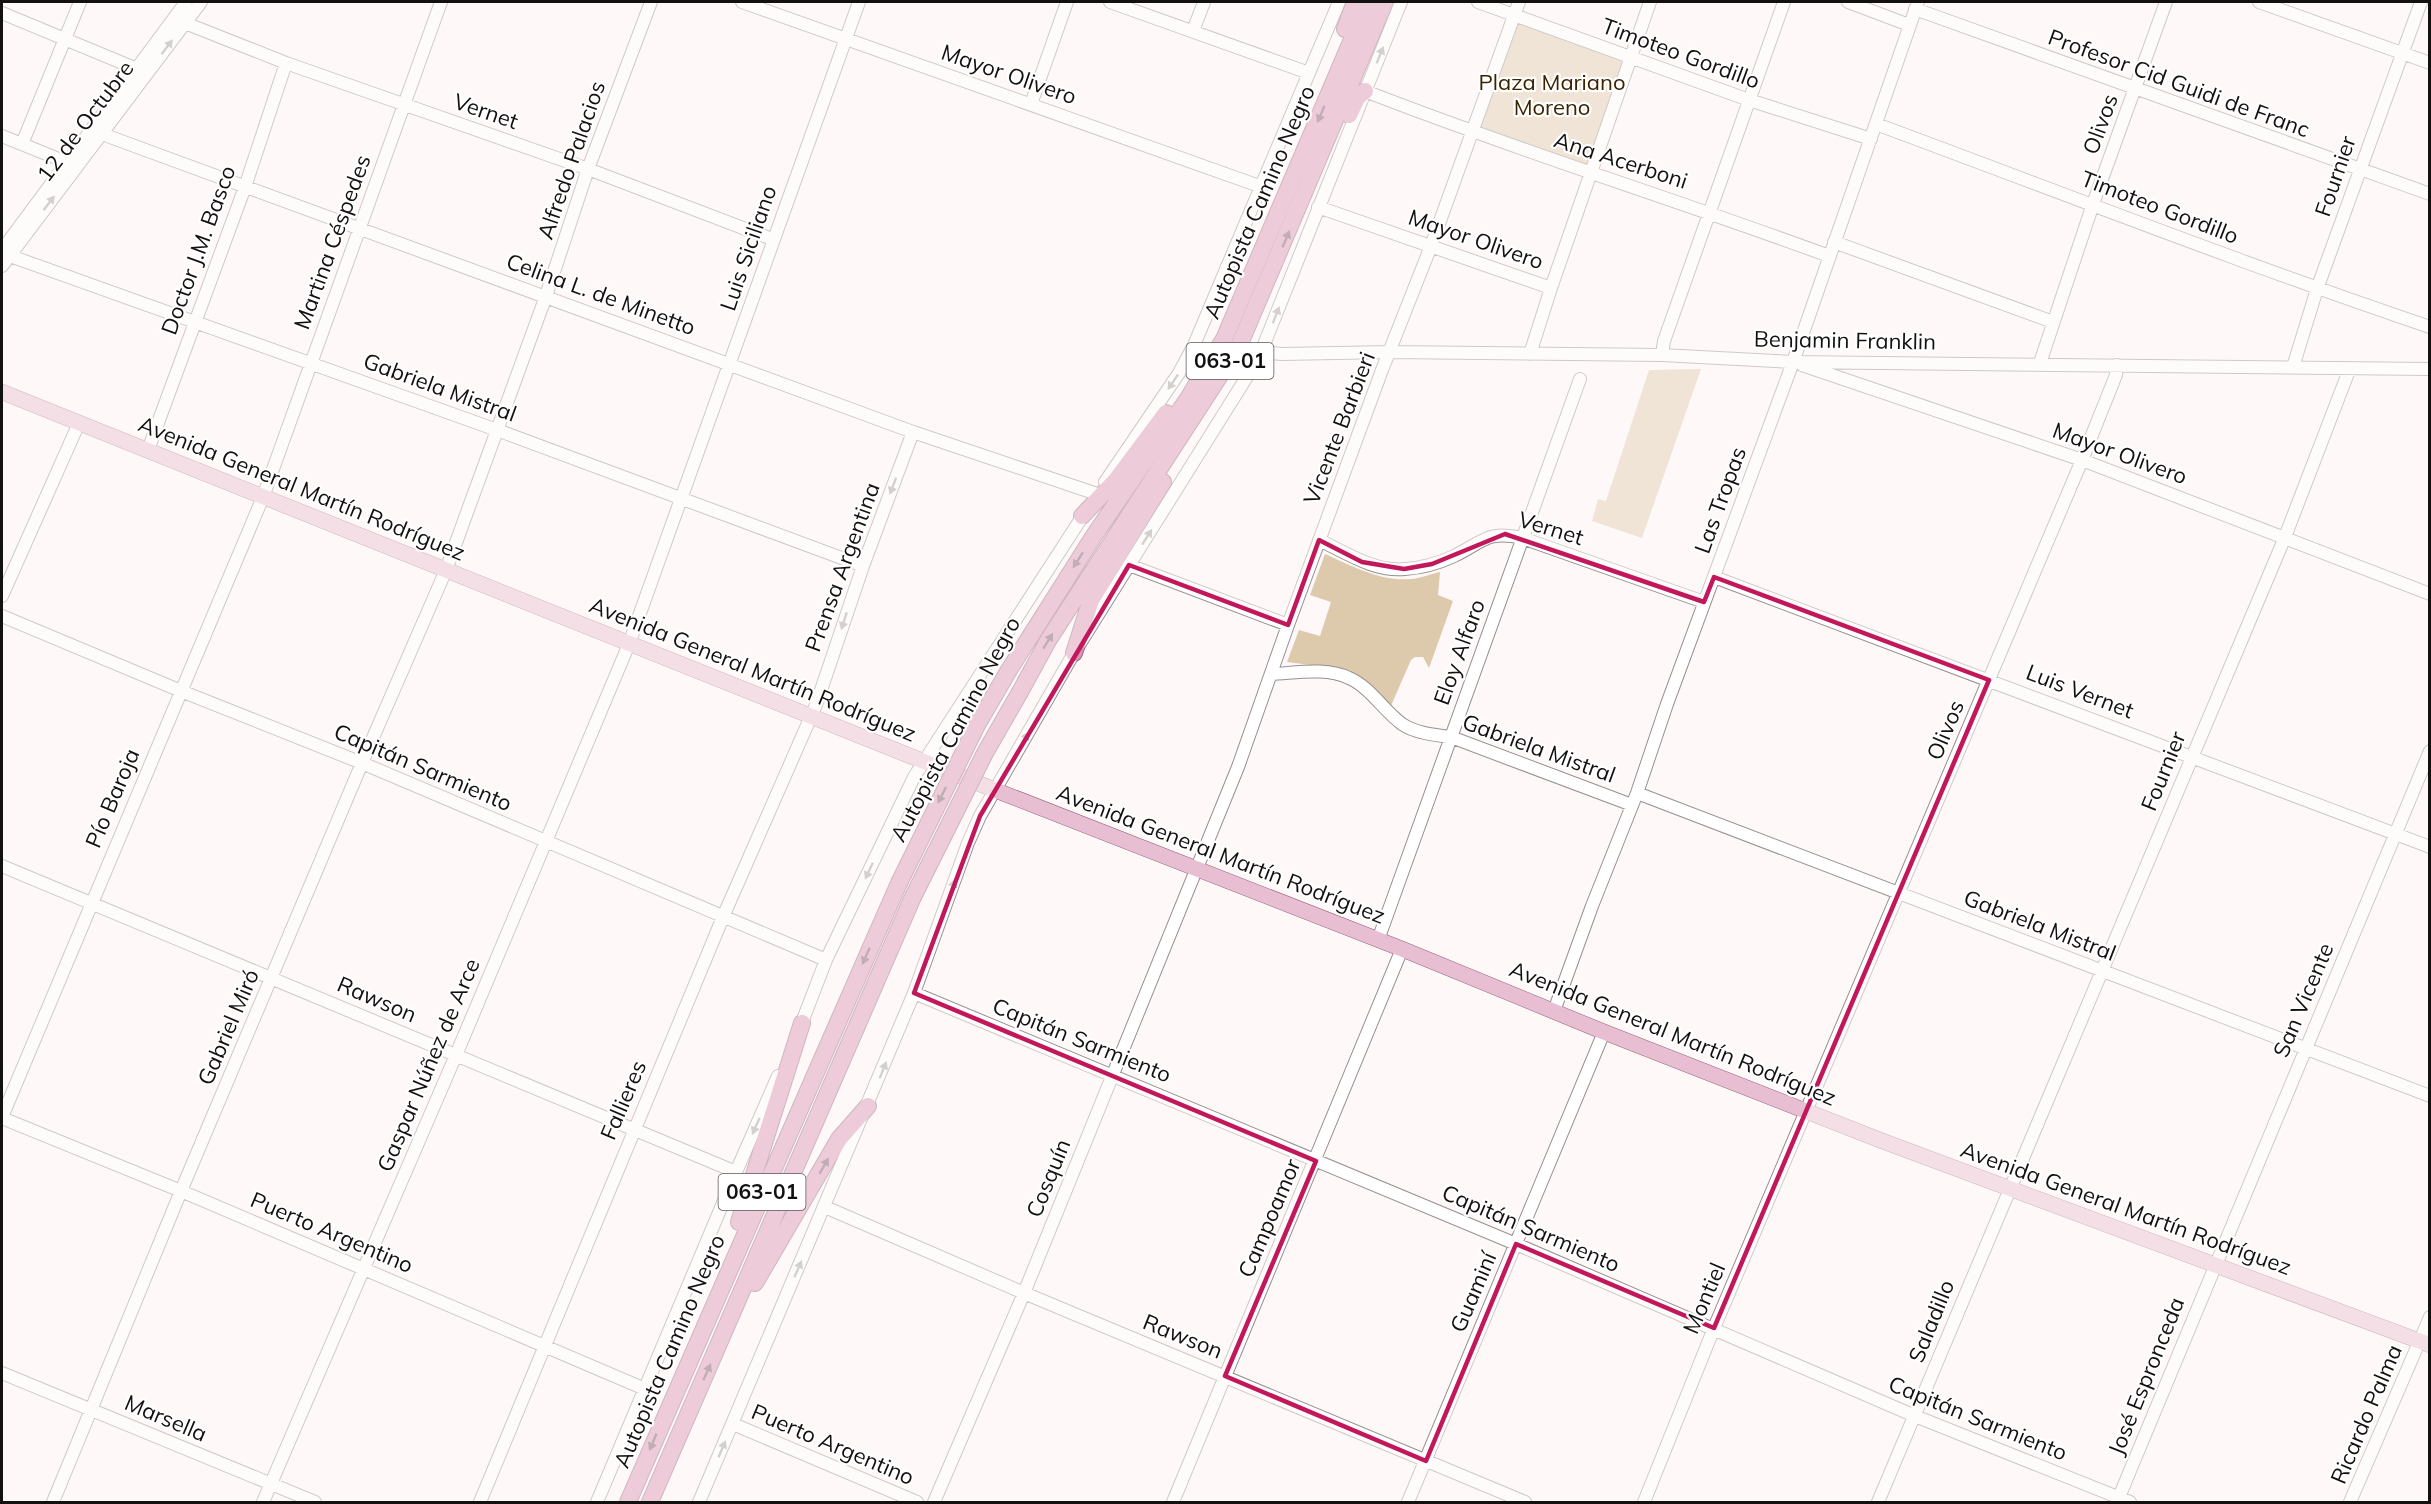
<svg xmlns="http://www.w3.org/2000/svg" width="2431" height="1504" viewBox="0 0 2431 1504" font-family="Mulish,sans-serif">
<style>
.green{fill:#ddc9ab}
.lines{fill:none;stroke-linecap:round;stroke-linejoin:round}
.minor-casing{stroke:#979090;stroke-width:14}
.major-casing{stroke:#94657b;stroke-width:16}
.highway-casing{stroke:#94657b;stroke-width:18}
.minor{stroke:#fff;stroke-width:12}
.major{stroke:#e8bed2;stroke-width:15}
.highway{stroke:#d993b4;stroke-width:16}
.highway-bridge-casing{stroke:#94657b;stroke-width:18;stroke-linecap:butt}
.highway-bridge{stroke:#d993b4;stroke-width:16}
.oneway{fill:#a19f9f}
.oneway2{fill:#765262}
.marked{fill:none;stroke:#c2185b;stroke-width:4.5;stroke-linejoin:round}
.labels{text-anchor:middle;stroke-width:4.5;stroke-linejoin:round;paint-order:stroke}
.shield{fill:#fff;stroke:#5a5858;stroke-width:1.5}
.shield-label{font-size:21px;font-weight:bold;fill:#131010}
.street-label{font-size:22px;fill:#131010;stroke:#fff}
.park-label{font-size:22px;fill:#3a2400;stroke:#fff}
</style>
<rect width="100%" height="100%" fill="#fef9f8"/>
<path class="green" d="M1515 14 1630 58 1591 174 1476 134Z
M1701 369 1642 538 1592 521 1598 499 1606 501 1649 370Z
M1325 554C1352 566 1381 582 1412 579 1421 578 1431 574 1440 572L1438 595 1453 601 1429 668 1423 657H1415L1411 660 1390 708 1361 678 1348 670 1287 662 1299 630 1320 636 1331 602 1310 595Z"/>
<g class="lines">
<g class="minor-casing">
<path id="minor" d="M742 2 1262 187
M1110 2 1309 73
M1478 2 1749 100 1871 139
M1848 2 1909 25
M2259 2 2430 63
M1915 9 2430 194
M2 13 137 69
M185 23 286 63 588 169 772 239
M1193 31 1204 2
M1365 91C1518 151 1675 199 1829 256
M1031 104 1067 2
M1876 124C2060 192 2243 264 2430 327
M93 127 102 134 913 432 1097 494
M2 136 66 162 71 168
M22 144 80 2
M1318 207 1551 288
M1834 242 2053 322
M2 250 186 2
M2 253 497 430 863 566
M2 266 201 2
M1261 352 1282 354 1391 352 1662 355 1793 362 2430 369
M1530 354 1551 288 1650 2
M1662 355 1664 341 1784 2
M2040 363 2093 204 2166 2
M1802 365 2082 460 2430 594
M2293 367 2317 289 2421 2
M148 450 245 187 286 63
M1105 482 1179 373 1194 345 1339 2
M1319 540C1347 553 1374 572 1405 569 1422 568 1439 563 1454 556 1483 542 1487 530 1522 538L1704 602
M1129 565 1288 625
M1714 577 2430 847
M2 596 79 423
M2 616 181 691 362 763 826 960
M1271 674C1296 673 1326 667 1349 678 1370 687 1383 710 1402 724 1415 733 1435 735 1451 737L1632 805
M1637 793 2430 1096
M2 866 736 1172
M1378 940 1580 379
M914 993 1516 1244 1915 1416 2130 1502
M1554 1011 1592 906 1637 793 1667 704 1793 362 1918 2
M799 1030 826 960 914 777 1086 511
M2 1117 263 497 441 2
M2 1118 181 1191 645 1389
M825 1207 1024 1293 1525 1502
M2 1373 315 1502
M733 1424 917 1502
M53 1502 181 1191 362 763 446 570 546 296 588 169 651 2
M263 1502 456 1055 629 644 859 2
M480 1502 723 917 816 705 863 566 913 432
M597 1502 736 1172 778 1076
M699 1502 914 993 968 843 980 816 1074 653 1248 375 1261 352 1401 2
M934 1502 1024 1293 1238 767 1288 625 1382 370 1431 246 1519 2
M1173 1502 1402 949
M1408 1502 1604 1032
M1644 1502 1714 1328 2082 460 2116 375 2117 365
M1878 1502 2285 537 2350 368
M2117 1502 2430 751
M2350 1502 2430 1317"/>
</g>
<g class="major-casing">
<path id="major" d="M2 392 995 790 1402 949 1604 1032 1885 1142 2430 1345"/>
</g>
<g class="highway-casing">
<path id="highway" d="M1345 29 1355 2
M1349 115 1357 98 1365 91
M1082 516 1116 480 1166 413
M1074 653 1091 600 1163 482
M1009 670 1095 534 1189 397 1224 339 1368 2
M1020 692 1049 639 1239 346 1385 2
M739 1222 802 1023
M755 1283 839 1139 868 1106
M628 1502 899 883
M650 1502 913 897"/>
</g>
<use href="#minor" class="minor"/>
<use href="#major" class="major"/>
<use href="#highway" class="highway"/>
<g class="highway-bridge-casing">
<path id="highway-bridge" d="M899 883 977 725 1009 670
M913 897 985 753 1020 692"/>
</g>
<use href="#highway-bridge" class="highway-bridge"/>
</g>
<defs><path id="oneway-solid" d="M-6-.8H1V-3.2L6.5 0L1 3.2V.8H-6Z" transform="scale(1.5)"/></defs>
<g class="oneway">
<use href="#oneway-solid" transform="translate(167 47) rotate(-53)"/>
<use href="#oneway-solid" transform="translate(1380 55) rotate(-68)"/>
<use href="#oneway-solid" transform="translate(49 203) rotate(-53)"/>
<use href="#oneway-solid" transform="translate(1276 315) rotate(-69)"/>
<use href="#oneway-solid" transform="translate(1173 382) rotate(124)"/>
<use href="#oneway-solid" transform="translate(893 486) rotate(111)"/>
<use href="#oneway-solid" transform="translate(1147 537) rotate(-58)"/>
<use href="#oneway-solid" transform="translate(844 621) rotate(108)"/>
<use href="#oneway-solid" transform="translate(1024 740) rotate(-60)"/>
<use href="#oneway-solid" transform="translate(869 871) rotate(115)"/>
<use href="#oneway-solid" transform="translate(952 888) rotate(-71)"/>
<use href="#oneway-solid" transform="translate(883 1070) rotate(-68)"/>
<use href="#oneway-solid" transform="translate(756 1126) rotate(114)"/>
<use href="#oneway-solid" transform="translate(798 1269) rotate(-66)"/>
<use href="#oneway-solid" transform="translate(722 1449) rotate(-67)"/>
</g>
<g class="oneway2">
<use href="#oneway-solid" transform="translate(1321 114) rotate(113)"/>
<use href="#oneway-solid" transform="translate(1286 239) rotate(-67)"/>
<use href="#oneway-solid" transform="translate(1078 560) rotate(123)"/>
<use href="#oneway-solid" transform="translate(1048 641) rotate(-59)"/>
<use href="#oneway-solid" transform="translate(942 795) rotate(117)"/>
<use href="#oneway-solid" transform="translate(866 956) rotate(114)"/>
<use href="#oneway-solid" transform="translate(824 1166) rotate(-60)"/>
<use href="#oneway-solid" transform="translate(707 1372) rotate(-66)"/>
<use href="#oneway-solid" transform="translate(653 1442) rotate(113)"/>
</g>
<path d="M0 0H2431V1504H0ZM1505 534 1704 602 1714 577 1989 680 1714 1328 1516 1244 1426 1461 1225 1376 1316 1161 914 993 980 816 1129 565 1288 625 1319 540 1362 562 1404 569 1432 564Z" fill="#fef9f8" fill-opacity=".55" fill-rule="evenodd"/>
<path class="marked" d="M1505 534 1704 602 1714 577 1989 680 1714 1328 1516 1244 1426 1461 1225 1376 1316 1161 914 993 980 816 1129 565 1288 625 1319 540 1362 562 1404 569 1432 564Z"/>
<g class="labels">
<g class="shield">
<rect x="1186.5" y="343" width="87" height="36" rx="4.5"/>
<rect x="718.5" y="1174" width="87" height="36" rx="4.5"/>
</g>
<g class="shield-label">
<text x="1230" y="368">063-01</text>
<text x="762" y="1199">063-01</text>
</g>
<g class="street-label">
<text transform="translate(1681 53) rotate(20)" y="8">Timoteo Gordillo</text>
<text transform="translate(1009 74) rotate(19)" y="8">Mayor Olivero</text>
<text transform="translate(2179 83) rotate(20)" y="8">Profesor Cid Guidi de Franc</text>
<text transform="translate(486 111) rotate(19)" y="8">Vernet</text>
<text transform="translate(85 121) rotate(-53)" y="8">12 de Octubre</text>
<text transform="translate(2100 124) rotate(-70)" y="8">Olivos</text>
<text transform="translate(571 160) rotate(-71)" y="8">Alfredo Palacios</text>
<text transform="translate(1621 160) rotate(18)" y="8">Ana Acerboni</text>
<text transform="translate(2335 176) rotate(-71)" y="8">Fournier</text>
<text transform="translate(1259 202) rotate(-67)" y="8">Autopista Camino Negro</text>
<text transform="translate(2160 207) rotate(21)" y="8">Timoteo Gordillo</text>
<text transform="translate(1476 239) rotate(19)" y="8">Mayor Olivero</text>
<text transform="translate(332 242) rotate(-70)" y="8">Martina Céspedes</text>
<text transform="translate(748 248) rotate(-71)" y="8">Luis Siciliano</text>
<text transform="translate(198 250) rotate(-70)" y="8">Doctor J.M. Basco</text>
<text transform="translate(601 294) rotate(20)" y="8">Celina L. de Minetto</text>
<text transform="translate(1845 340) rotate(1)" y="8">Benjamin Franklin</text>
<text transform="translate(440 387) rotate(20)" y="8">Gabriela Mistral</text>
<text transform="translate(1339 428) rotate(-69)" y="8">Vicente Barbieri</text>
<text transform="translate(2120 453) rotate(20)" y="8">Mayor Olivero</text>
<text transform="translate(302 488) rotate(22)" y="8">Avenida General Martín Rodríguez</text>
<text transform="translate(1720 500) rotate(-70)" y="8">Las Tropas</text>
<text transform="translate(1551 528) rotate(17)" y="8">Vernet</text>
<text transform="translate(842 567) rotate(-70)" y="8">Prensa Argentina</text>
<text transform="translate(1459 652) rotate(-70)" y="8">Eloy Alfaro</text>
<text transform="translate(753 669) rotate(22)" y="8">Avenida General Martín Rodríguez</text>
<text transform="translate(2080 691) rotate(21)" y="8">Luis Vernet</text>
<text transform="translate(955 729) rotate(-62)" y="8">Autopista Camino Negro</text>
<text transform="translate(1945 730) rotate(-67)" y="8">Olivos</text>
<text transform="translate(1539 748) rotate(20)" y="8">Gabriela Mistral</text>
<text transform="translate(423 767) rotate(23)" y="8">Capitán Sarmiento</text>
<text transform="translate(2163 771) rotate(-68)" y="8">Fournier</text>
<text transform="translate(112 798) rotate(-67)" y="8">Pío Baroja</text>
<text transform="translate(1221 854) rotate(21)" y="8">Avenida General Martín Rodríguez</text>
<text transform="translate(2040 925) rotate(21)" y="8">Gabriela Mistral</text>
<text transform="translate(377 999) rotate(23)" y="8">Rawson</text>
<text transform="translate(2303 1000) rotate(-67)" y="8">San Vicente</text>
<text transform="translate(228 1027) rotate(-67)" y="8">Gabriel Miró</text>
<text transform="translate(1673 1033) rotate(22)" y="8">Avenida General Martín Rodríguez</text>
<text transform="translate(1082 1040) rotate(22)" y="8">Capitán Sarmiento</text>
<text transform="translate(428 1065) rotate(-67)" y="8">Gaspar Núñez de Arce</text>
<text transform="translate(623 1100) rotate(-67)" y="8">Fallieres</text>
<text transform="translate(1048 1178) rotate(-68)" y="8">Cosquín</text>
<text transform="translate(2126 1208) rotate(20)" y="8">Avenida General Martín Rodríguez</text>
<text transform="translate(1269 1218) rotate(-67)" y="8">Campoamor</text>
<text transform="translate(1531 1228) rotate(23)" y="8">Capitán Sarmiento</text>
<text transform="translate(332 1232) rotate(23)" y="8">Puerto Argentino</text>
<text transform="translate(1473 1292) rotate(-67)" y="8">Guaminí</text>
<text transform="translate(1704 1298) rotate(-67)" y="8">Montiel</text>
<text transform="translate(1931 1321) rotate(-68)" y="8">Saladillo</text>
<text transform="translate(1183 1336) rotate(22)" y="8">Rawson</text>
<text transform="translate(669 1351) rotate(-67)" y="8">Autopista Camino Negro</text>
<text transform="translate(2146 1376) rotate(-68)" y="8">José Espronceda</text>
<text transform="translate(2366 1414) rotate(-67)" y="8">Ricardo Palma</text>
<text transform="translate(166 1418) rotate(23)" y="8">Marsella</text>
<text transform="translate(1978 1418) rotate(22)" y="8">Capitán Sarmiento</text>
<text transform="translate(833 1444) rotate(23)" y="8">Puerto Argentino</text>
</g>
<g class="park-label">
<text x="1552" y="90">Plaza Mariano<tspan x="1552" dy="25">Moreno</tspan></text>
</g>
</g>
<rect width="2431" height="1504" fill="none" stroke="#131010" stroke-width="6"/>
</svg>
